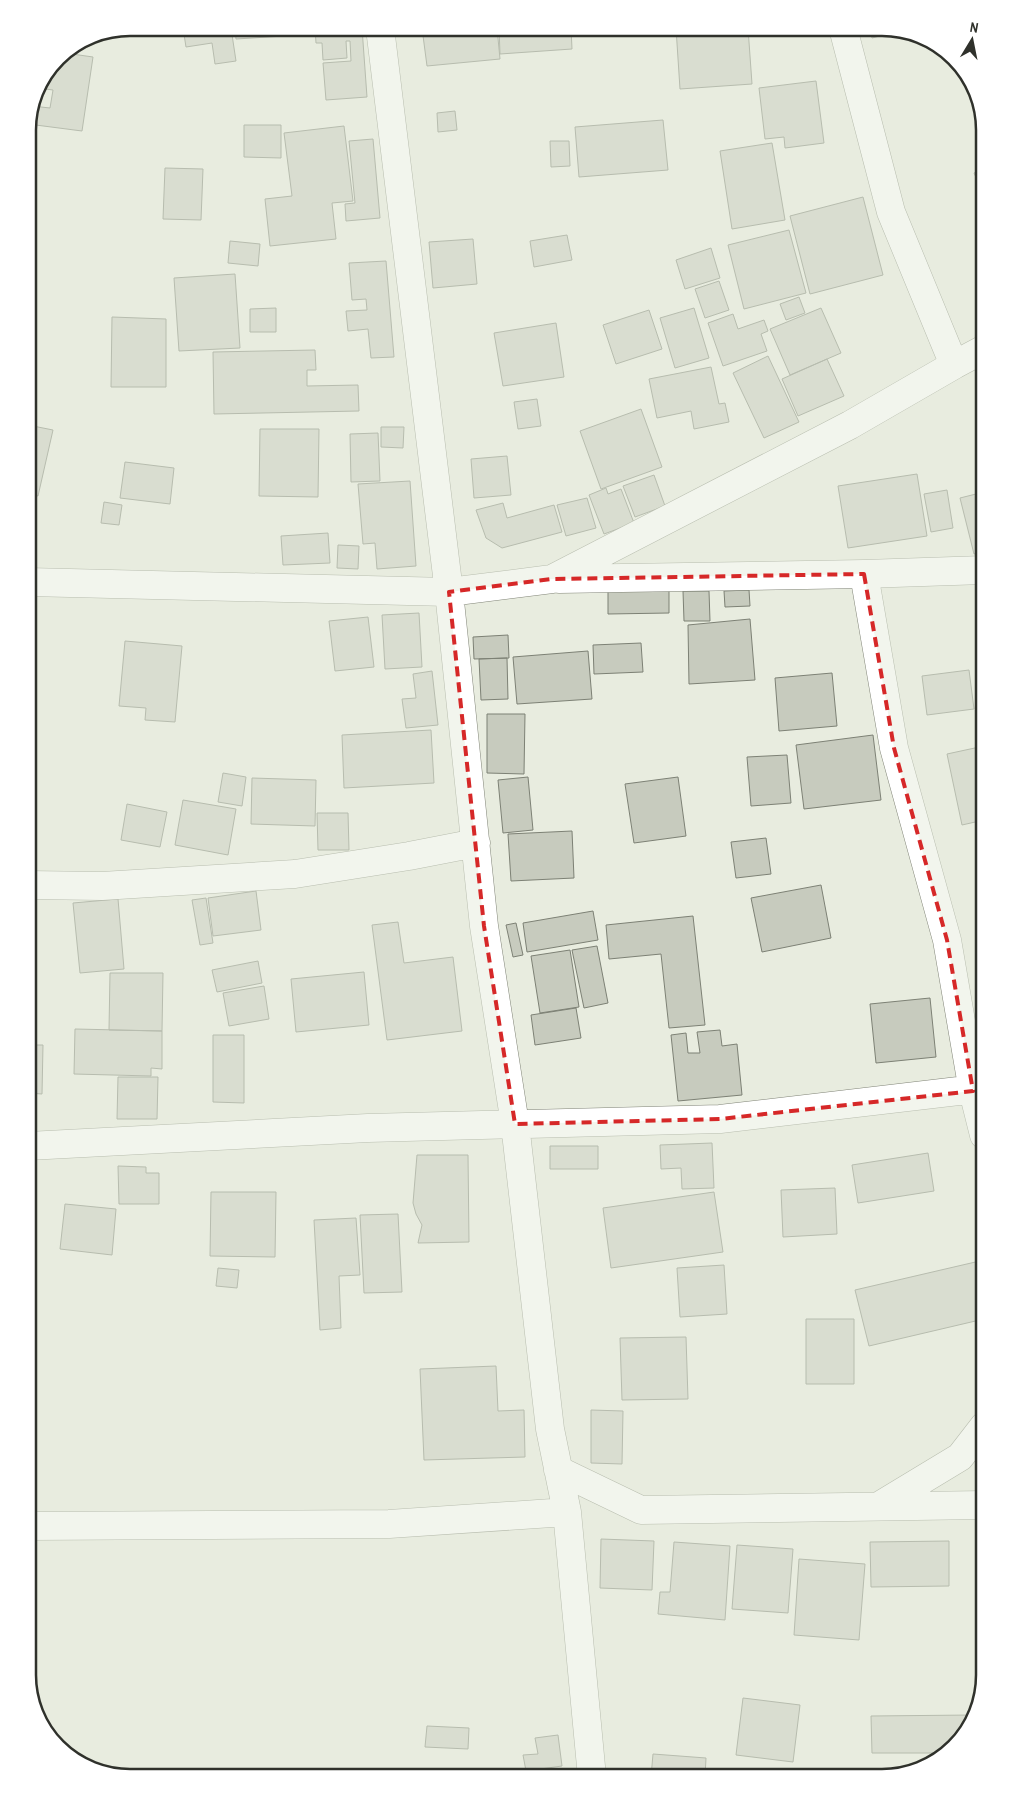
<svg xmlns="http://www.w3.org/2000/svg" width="1012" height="1805" viewBox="0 0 1012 1805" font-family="'Archivo Narrow',sans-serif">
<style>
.building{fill:#c7cbbe;stroke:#7d8175}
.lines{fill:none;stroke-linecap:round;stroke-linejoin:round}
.minor-casing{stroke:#808477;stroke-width:29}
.minor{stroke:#fff;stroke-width:28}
.marked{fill:none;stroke:#d62828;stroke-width:4;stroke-dasharray:10 6;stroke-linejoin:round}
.rim{fill:none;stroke:#2f312b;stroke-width:2.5}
</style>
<rect width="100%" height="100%" fill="#e8ecdf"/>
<path class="building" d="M183 28H231L236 61 215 64 212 43 186 47Z
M235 28H283L284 36 236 39Z
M315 28H362L367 97 326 100 323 63 351 61 350 41H346L347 58 323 60 322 43H316Z
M422 28H497L500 59 427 66Z
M499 28H571L572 49 500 54Z
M676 28H748L752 84 680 89Z
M869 28H889L899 31 872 38Z
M65 53 93 57 82 131 28 124 32 106 50 108 53 90 38 88V86L58 57Z
M816 81 824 143 785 148 784 137 765 139 759 88Z
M455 111 457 130 438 132 437 113Z
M663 120 668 170 579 177 575 127Z
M244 125H281V158L244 157Z
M344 126 353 201 332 203 336 239 270 246 265 199 292 196 284 133Z
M373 139 380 218 346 221 345 204 355 203 349 141Z
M550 141H569L570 166 551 167Z
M772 143 785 220 732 229 720 151Z
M165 168 203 169 201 220 163 219Z
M984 168V195L974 173Z
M863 197 883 275 810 294 790 216Z
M789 230 806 293 744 309 728 245Z
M567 235 572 260 534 267 530 241Z
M473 239 477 284 433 288 429 242Z
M230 241 260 244 258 266 228 263Z
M711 248 720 278 685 289 676 260Z
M386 261 394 357 371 358 368 329 348 331 346 311 367 310 366 299 352 300 349 263Z
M235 274 240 348 179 351 174 278Z
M719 281 729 310 705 318 695 289Z
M799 297 805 313 786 320 780 304Z
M276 308V332H250V309Z
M694 308 709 358 675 368 660 318Z
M821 308 841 353 790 375 770 329Z
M649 310 662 349 616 364 603 325Z
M733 314 738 329 764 320 768 331 761 334 767 351 723 366 708 323Z
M112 317 166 319V387H111Z
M556 323 564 377 503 386 494 333Z
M315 350 316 370H307V386L358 385 359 411 214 414 213 352Z
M768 356 799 422 764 438 733 373Z
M827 359 844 396 798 416 782 379Z
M711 367 719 404 725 403 729 422 694 429 691 411 657 418 649 379Z
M537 399 541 426 518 429 514 402Z
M641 409 662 467 601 489 580 431Z
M28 425 53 430 38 496 28 494Z
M381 427H404L403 448 381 447Z
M260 429H319L318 497 259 496Z
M378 433 380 481 351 482 350 434Z
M507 456 511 495 474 498 471 459Z
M125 462 174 468 170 504 120 498Z
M917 474 927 536 848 548 838 486Z
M654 475 665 506 635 517 623 486Z
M410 481 416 566 377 569 375 543 363 544 358 484Z
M606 488 608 494 621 489 634 523 604 534 589 495Z
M947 490 953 528 931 532 924 494Z
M984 492V551L974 554 960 498Z
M587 498 596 528 566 536 557 505Z
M104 502 122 505 119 525 101 523Z
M503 503 507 518 554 505 562 532 502 548 486 538 476 510Z
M328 533 330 563 283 565 281 536Z
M338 545 359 546 358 569 337 568Z
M669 587V613L608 614V588Z
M749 590 750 606 725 607 724 591Z
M683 591H709L710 621H684Z
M419 613 422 667 385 669 382 615Z
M368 617 374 667 335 671 329 621Z
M750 619 755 680 689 684 688 625Z
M508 635 509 658 474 659 473 637Z
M125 641 182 646 175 722 145 720 146 708 119 706Z
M641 643 643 672 594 674 593 645Z
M588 651 592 699 517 704 513 657Z
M507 658 508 699 481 700 479 659Z
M969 670 974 709 927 715 922 676Z
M432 671 438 725 406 728 402 699 416 698 413 674Z
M832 673 837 726 779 731 775 678Z
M487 714H525L524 774 487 773Z
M431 730 434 783 344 788 342 735Z
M873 735 881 800 804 809 796 745Z
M984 746V820L962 825 947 754Z
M787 755 791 803 751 806 747 757Z
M223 773 246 777 242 806 218 802Z
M528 777 533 830 503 833 498 780Z
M678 777 686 836 634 843 625 784Z
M252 778 316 780 315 826 251 824Z
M183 800 236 809 228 855 175 845Z
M127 804 167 812 160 847 121 840Z
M317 813H348L349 850H318Z
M572 831 574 878 511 881 508 834Z
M766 838 771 874 736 878 731 842Z
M821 885 831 938 762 952 751 898Z
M256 891 261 930 213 936 208 898Z
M206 898 213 943 200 945 192 900Z
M118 899 124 969 80 973 73 903Z
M593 911 598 940 527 952 523 923Z
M693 916 705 1025 669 1028 661 954 609 959 606 925Z
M398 922 404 963 453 957 462 1031 387 1040 372 925Z
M516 923 523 955 513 957 506 925Z
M597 946 608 1003 584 1008 572 950Z
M570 950 579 1007 540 1013 531 956Z
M258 961 262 983 217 992 212 970Z
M364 972 369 1025 296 1032 291 979Z
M110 973H163L162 1031 109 1030Z
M264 986 269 1019 229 1026 223 993Z
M930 998 936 1057 876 1063 870 1004Z
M576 1008 581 1038 535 1045 531 1015Z
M75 1029 162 1031V1069L151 1068V1076L74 1074Z
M720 1030 722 1046 737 1044 742 1095 678 1101 671 1035 686 1033 688 1053H700L697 1032Z
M213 1035H244V1103L213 1102Z
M28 1045H43L42 1094 28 1093Z
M118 1077H158L157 1119H117Z
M712 1143 714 1188 682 1189 681 1168 661 1169 660 1145Z
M550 1146H598V1169H550Z
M928 1153 934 1191 858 1203 852 1165Z
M417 1155H468L469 1242 418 1243 422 1225 416 1214 413 1203Z
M118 1166 146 1167V1173H159V1204H119Z
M835 1188 837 1234 783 1237 781 1190Z
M211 1192H276L275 1257 210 1256Z
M714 1192 723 1252 611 1268 603 1208Z
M65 1204 116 1209 112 1255 60 1249Z
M398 1214 402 1292 364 1293 360 1215Z
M356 1218 360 1275 339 1276 341 1328 320 1330 314 1220Z
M984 1260V1319L869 1346 855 1290Z
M724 1265 727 1314 680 1317 677 1268Z
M218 1268 239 1270 237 1288 216 1286Z
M806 1319H854V1384H806Z
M686 1337 688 1399 622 1400 620 1338Z
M496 1366 498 1411 524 1410 525 1457 424 1460 420 1369Z
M591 1410 623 1411 622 1464 591 1463Z
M601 1539 654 1541 652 1590 600 1588Z
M949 1541V1586L871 1587 870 1542Z
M674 1542 730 1546 725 1620 658 1614 660 1592H670Z
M737 1545 793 1549 788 1613 732 1609Z
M799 1559 865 1564 859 1640 794 1635Z
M743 1698 800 1705 793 1762 736 1755Z
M972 1715 967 1732 943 1753H872L871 1716Z
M427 1726 469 1728 468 1749 425 1747Z
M558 1735 562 1766 526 1771 523 1755 538 1754 535 1738Z
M653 1754 706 1758 705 1777H651Z"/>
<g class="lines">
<g class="minor-casing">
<path id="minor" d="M380 28 449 592 484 926 515 1124 550 1429 567 1512 592 1777
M843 28 891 212 954 365
M864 574 894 748 947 940 973 1091 984 1135
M559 579 864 574 984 570
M28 582 449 592 552 579 850 425 954 365 984 349
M28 885 102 886 295 874 409 856 476 843
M28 1146 368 1128 720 1119 984 1088
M558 1470 641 1510 984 1505
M879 1506 960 1457 984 1426
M28 1526 389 1524 567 1512"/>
</g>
<use href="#minor" class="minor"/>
</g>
<path d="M0 0H1012V1805H0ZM864 574 894 748 947 940 973 1091 720 1119 515 1124 484 926 449 592 552 579Z" fill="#e8ecdf" fill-opacity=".55" fill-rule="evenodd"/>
<path class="marked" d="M864 574 894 748 947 940 973 1091 720 1119 515 1124 484 926 449 592 552 579Z"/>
<path d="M0 0H1012V1805H0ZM130 36H882A94 94 0 0 1 976 130V1675A94 94 0 0 1 882 1769H130A94 94 0 0 1 36 1675V130A94 94 0 0 1 130 36Z" fill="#fff" fill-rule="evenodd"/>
<path class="rim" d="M130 36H882A94 94 0 0 1 976 130V1675A94 94 0 0 1 882 1769H130A94 94 0 0 1 36 1675V130A94 94 0 0 1 130 36Z"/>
<g transform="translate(972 40) rotate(10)" stroke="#ffffff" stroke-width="4" paint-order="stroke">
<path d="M0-4L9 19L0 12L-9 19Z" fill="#2f312b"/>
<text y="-8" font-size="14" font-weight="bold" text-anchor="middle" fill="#2f312b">N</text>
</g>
</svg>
